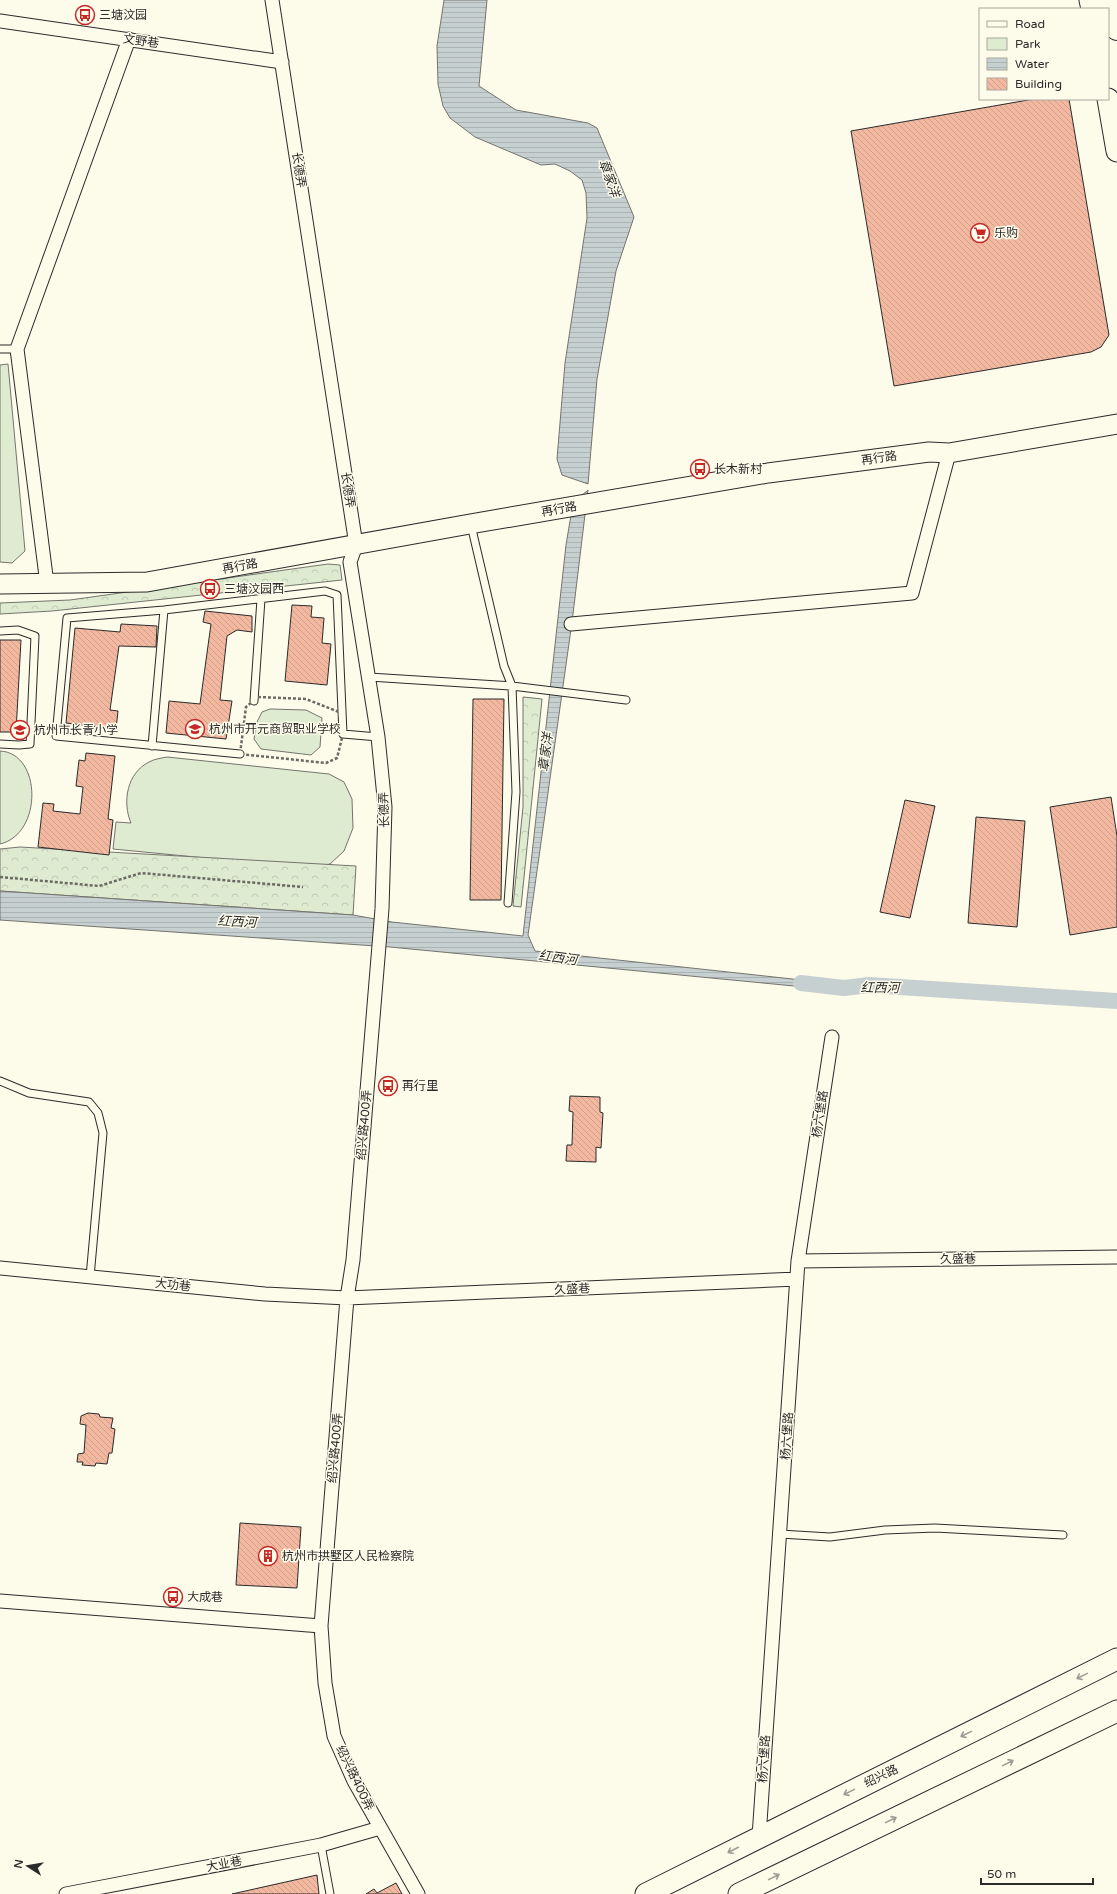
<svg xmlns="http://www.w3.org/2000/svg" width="1117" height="1894" viewBox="0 0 1117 1894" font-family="'Varela Round','Noto Sans SC',sans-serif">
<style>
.green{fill:#deebd1;stroke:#74746e}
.forest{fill:url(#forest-crowns);stroke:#74746e}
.water{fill:url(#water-rules);stroke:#74746e}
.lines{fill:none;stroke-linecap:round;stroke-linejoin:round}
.canal{stroke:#c7d0d0;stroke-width:16}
.building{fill:url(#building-back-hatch);stroke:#2b2b2b}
.lane-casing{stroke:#2b2b2b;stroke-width:9}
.street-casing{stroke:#2b2b2b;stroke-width:15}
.secondary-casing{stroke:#2b2b2b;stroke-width:21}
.primary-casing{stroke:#2b2b2b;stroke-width:23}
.highway-casing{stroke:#2b2b2b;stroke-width:24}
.path{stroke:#6a6964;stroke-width:2.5;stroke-dasharray:3 2;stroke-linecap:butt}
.lane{stroke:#fdfbea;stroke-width:7}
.street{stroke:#fdfbea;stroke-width:13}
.secondary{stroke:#fdfbea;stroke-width:19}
.primary{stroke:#fdfbea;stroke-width:21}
.highway{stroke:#fdfbea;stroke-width:22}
.oneway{stroke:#9e9d94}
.labels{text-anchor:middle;stroke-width:3;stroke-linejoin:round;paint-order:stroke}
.poi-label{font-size:12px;fill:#2b2b2b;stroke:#fdfbea;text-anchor:start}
.street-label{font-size:12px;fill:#2b2b2b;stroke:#fdfbea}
.water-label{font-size:13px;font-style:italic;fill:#2b2b2b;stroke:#fdfbea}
</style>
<defs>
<pattern id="forest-crowns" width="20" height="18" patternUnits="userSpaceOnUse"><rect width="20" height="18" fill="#deebd1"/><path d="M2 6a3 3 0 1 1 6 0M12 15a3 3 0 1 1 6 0" fill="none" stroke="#bfcab4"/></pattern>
<pattern id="water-rules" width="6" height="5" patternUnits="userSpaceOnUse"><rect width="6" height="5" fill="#c7d0d0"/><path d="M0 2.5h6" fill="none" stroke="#abb3b3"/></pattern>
<pattern id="building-back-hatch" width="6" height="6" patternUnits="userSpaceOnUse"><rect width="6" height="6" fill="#f2b8a0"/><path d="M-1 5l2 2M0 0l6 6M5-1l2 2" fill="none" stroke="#d09e8a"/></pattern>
</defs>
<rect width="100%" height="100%" fill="#fdfbea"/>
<path class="green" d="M8 364 25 551 12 563 0 562V365Z
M270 709 306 710 322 718 320 747 311 755 261 749 254 739 256 724 262 712Z
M0 751C42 753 43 834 0 844Z
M167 757 329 774 344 782 352 799 353 828 344 851 330 864 309 868 113 849 116 822 131 823C122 802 127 773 149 762 154 759 162 758 167 757Z"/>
<path class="forest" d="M328 564 340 565 342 580 52 611 0 614V603L70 600Z
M523 697 542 699 521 907 513 906 523 807Z
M20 847 356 866 353 915 0 891V849Z"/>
<path class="water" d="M444 0H487L479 86 516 110 588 123 597 128 634 217 616 271 597 379 588 484 562 475 557 459 565 363 587 218 586 193 582 180 570 171 555 164 541 165 475 137 450 118 443 106 438 84 437 46Z
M588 490 572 622 528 935 535 951 820 982 825 989 390 947 0 920V891L353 915 392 922 523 936 566 545 573 503Z"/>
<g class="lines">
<path class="canal" d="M801 983 844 988 869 985 1117 1001"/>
</g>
<path class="building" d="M1034 99H1069L1109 335 1101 347 1091 352 894 386 851 131Z
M292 605 312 606 311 617 324 618 322 643 331 644 327 685 285 681Z
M205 611 252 616V632L237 630 227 636 220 700 232 701 226 739 166 733 169 701 200 704 211 624 203 622Z
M121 624 157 626 156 647 119 646 110 710 118 711 116 729 66 723 75 628 120 632Z
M0 640H21L16 732H0Z
M473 699H504L501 900H470Z
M86 753 115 756 108 819 113 820 109 855 38 847 43 803 54 804 53 811 80 814 83 787 76 786 79 760 85 761Z
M1111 797 1117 836V927L1070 935 1050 807Z
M905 800 935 806 910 918 880 912Z
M976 817 1025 821 1017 927 968 923Z
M570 1096 600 1097V1112L603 1113 601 1148 596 1147V1162L566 1161 567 1145H572L573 1112 569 1111Z
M88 1413 99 1414 100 1417 113 1418 111 1428 115 1429 112 1453H109L107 1464 96 1463 95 1466 82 1465 83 1462H77L78 1454 84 1453 86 1425 80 1424 81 1416Z
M240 1523 301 1527 297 1588 236 1585Z
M317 1875 319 1894H232Z
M396 1883 402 1894H366L374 1889 377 1893Z"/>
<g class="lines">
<g class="lane-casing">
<path id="lane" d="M0 349H17
M471 525 504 666 512 686 516 792 508 903
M0 631 18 630 35 636 30 744 19 745 0 744
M369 677 512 686 626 700
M254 701 261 599
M152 746 164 610
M240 754 56 736 67 618 164 610 325 591 337 595 343 734 378 737
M0 1081 29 1093 89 1102 98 1113 103 1133 90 1277
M780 1534 830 1537 885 1530 935 1528 1063 1535
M321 1845 330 1894"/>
</g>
<g class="street-casing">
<path id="street" d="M272 0 356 545 350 562 378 737 385 807 382 909 353 1260 347 1298 321 1626 325 1683 334 1736 354 1781 418 1894
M0 21 282 62
M47 584 17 349 129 39
M571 624 912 593 949 453
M798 1261 1117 1257
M0 1268 265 1294 347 1298 797 1279
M0 1601 321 1626
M759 1837 798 1261 832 1037
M66 1894 321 1845 380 1828"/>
</g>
<g class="secondary-casing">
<path id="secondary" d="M0 584 147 582 470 524 768 473 929 452 949 453 1117 424"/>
</g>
<g class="primary-casing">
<path id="primary" d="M1090 0 1092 9
M1108 99 1117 151
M646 1894 1117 1659
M739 1894 1117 1711"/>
</g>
<g class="highway-casing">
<path id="highway" d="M1111 0 1117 29"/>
</g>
<path class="path" d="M258 697 306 699 339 712 343 734 337 758 326 763 240 754 246 707Z
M0 877 99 886 141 873 303 887"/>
<use href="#lane" class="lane"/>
<use href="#street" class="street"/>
<use href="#secondary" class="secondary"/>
<use href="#primary" class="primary"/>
<use href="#highway" class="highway"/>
</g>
<defs><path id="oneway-shaft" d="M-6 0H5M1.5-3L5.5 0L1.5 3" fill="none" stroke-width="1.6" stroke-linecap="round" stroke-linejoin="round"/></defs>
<g class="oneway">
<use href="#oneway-shaft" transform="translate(1082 1676) rotate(154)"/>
<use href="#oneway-shaft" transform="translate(966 1734) rotate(154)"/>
<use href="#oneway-shaft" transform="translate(1008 1763) rotate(-26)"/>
<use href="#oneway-shaft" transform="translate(849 1792) rotate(154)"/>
<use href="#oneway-shaft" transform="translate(891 1820) rotate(-26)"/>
<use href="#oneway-shaft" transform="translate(733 1850) rotate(153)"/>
<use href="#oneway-shaft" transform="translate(774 1877) rotate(-26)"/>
</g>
<defs>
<g id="bus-ring" transform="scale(1)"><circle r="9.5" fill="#fdfbea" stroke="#c62828" stroke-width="1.5"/><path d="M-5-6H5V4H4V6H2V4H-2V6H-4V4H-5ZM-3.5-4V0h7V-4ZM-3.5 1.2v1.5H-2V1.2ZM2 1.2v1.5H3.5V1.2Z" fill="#c62828"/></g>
<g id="supermarket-ring" transform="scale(1)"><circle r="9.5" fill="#fdfbea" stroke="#c62828" stroke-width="1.5"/><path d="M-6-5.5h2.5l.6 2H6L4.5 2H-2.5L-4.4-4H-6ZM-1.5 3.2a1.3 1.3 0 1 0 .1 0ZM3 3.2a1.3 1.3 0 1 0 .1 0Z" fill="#c62828"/></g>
<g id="school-ring" transform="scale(1)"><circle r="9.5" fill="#fdfbea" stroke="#c62828" stroke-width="1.5"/><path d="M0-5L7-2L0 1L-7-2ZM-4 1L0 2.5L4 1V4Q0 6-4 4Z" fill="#c62828"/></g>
<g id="building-ring" transform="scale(1)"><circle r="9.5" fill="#fdfbea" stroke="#c62828" stroke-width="1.5"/><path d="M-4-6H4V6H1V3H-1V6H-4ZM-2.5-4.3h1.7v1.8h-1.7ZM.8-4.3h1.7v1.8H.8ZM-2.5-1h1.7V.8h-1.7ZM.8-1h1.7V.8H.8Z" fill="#c62828"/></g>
</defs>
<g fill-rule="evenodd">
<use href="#bus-ring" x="85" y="15"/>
<use href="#supermarket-ring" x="980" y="233"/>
<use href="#bus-ring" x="700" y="469"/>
<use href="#bus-ring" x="210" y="589"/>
<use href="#school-ring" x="195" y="729"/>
<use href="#school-ring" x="20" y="730"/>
<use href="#bus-ring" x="388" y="1086"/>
<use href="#building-ring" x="268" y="1556"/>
<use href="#bus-ring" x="173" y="1597"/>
</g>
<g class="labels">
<g class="poi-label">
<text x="99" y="19">三塘汶园</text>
<text x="994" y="237">乐购</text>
<text x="714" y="473">长木新村</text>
<text x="224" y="593">三塘汶园西</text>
<text x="209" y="733">杭州市开元商贸职业学校</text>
<text x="34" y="734">杭州市长青小学</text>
<text x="402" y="1090">再行里</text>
<text x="282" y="1560">杭州市拱墅区人民检察院</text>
<text x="187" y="1601">大成巷</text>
</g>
<g class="street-label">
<text transform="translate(141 41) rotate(8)" y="4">文野巷</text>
<text transform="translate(299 170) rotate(81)" y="4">长德弄</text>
<text transform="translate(879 458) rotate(-8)" y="4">再行路</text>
<text transform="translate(348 490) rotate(81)" y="4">长德弄</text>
<text transform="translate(559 509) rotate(-10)" y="4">再行路</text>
<text transform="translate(240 566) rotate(-10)" y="4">再行路</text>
<text transform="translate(384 810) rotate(-92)" y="4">长德弄</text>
<text transform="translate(820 1114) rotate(-82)" y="4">杨六堡路</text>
<text transform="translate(364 1125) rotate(-85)" y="4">绍兴路400弄</text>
<text transform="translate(958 1259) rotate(-1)" y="4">久盛巷</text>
<text transform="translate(173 1285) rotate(6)" y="4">大功巷</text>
<text transform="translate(572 1289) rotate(-2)" y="4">久盛巷</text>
<text transform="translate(787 1436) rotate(-86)" y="4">杨六堡路</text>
<text transform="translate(335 1448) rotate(-85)" y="4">绍兴路400弄</text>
<text transform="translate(764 1759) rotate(-86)" y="4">杨六堡路</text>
<text transform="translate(881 1776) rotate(-26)" y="4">绍兴路</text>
<text transform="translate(355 1778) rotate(64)" y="4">绍兴路400弄</text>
<text transform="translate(224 1864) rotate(-11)" y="4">大业巷</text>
</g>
<g class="water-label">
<text transform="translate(610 178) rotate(71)" y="5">章家洋</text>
<text transform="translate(545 752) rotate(-83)" y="5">章家洋</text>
<text transform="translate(237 921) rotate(3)" y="5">红西河</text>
<text transform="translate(558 957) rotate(8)" y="5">红西河</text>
<text transform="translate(880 987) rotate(1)" y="5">红西河</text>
</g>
</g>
<rect x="979" y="8" width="130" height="92" fill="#fdfbea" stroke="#a9a89e"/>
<rect x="987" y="21" width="20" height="6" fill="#fdfbea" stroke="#a9a89e"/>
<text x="1015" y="28" font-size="12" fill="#2b2b2b">Road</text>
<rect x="987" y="38" width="20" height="12" fill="#deebd1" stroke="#a9a89e"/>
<text x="1015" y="48" font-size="12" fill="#2b2b2b">Park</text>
<rect x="987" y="58" width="20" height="12" fill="url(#water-rules)" stroke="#a9a89e"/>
<text x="1015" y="68" font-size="12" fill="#2b2b2b">Water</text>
<rect x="987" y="78" width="20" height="12" fill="url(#building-back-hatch)" stroke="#a9a89e"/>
<text x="1015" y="88" font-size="12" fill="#2b2b2b">Building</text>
<g transform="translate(28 1866) rotate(282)" stroke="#fdfbea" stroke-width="3" paint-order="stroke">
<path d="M0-3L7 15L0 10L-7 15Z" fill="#2b2b2b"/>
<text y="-6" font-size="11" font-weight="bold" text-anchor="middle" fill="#2b2b2b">N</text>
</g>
<path d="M981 1878v6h112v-6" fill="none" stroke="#2b2b2b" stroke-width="2"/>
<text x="987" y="1878" font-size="12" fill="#2b2b2b" stroke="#fdfbea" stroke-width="3" paint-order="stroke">50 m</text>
</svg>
